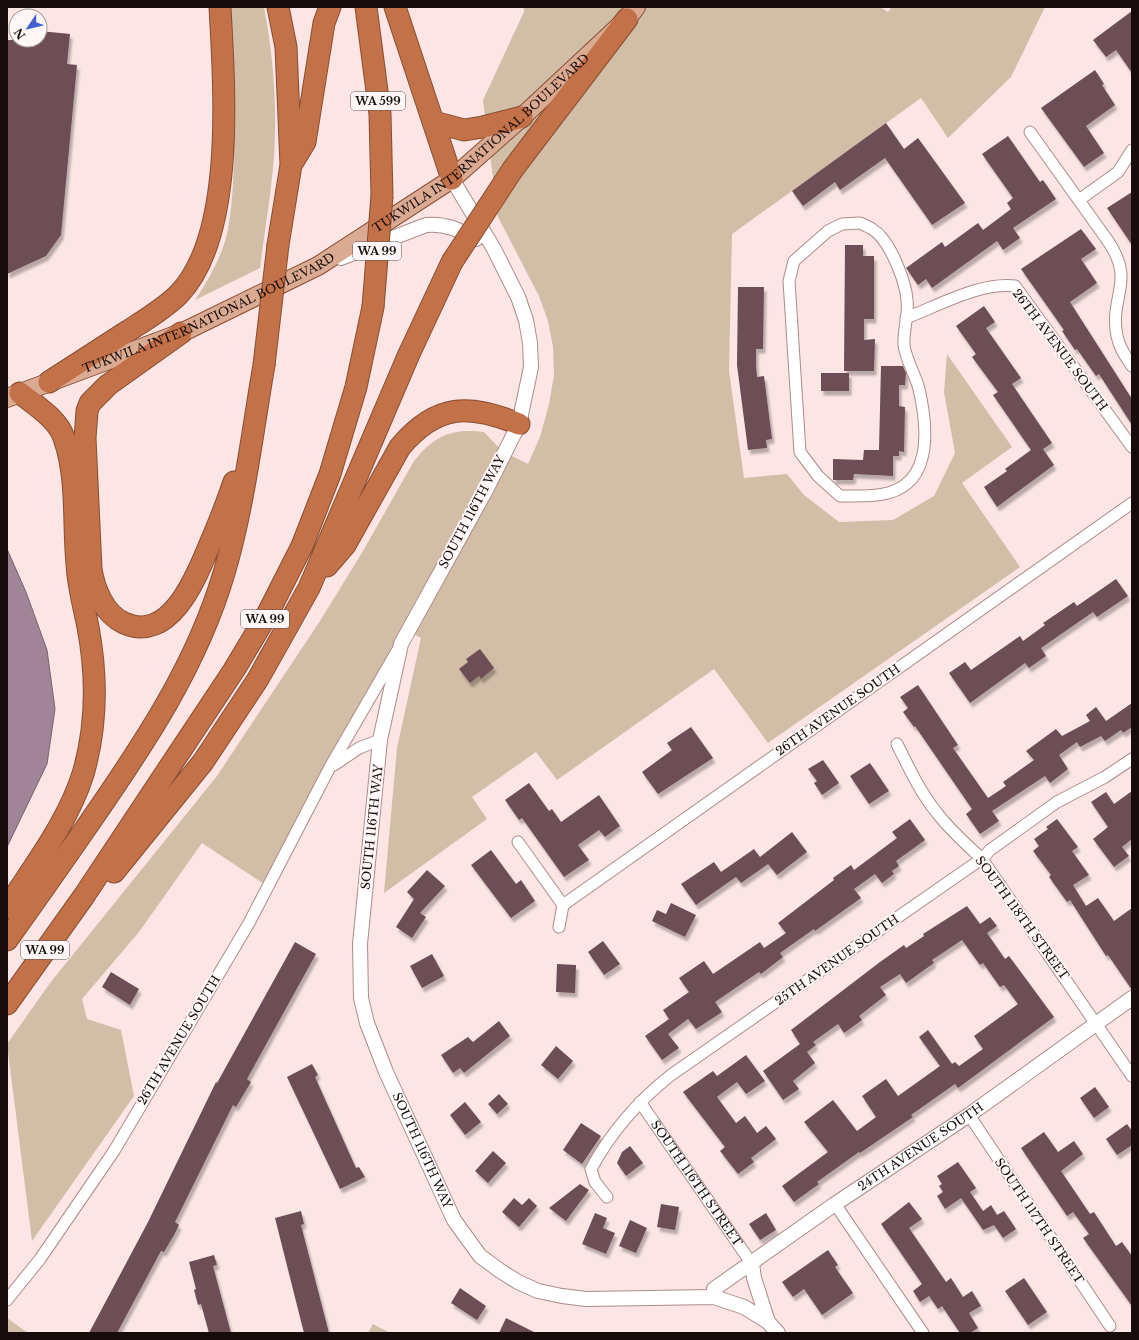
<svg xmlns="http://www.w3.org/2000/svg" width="1139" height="1340" viewBox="0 0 1139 1340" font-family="'Libre Baskerville',serif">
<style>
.green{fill:#d2bda6}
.water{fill:#a18498;stroke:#78606e}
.building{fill:#6d4d56;filter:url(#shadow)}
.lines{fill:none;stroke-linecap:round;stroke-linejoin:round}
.minor-casing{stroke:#ac8c8a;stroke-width:13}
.tertiary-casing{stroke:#ac8c8a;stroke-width:16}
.primary-casing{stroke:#874e33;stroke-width:20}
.motorway-casing{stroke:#874e33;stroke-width:23}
.minor{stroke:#fff;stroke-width:11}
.tertiary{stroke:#fff;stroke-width:14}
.primary{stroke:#dbaa92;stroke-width:18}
.motorway{stroke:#c37149;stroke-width:21}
.motorway-bridge-casing{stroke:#874e33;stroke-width:23;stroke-linecap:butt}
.motorway-bridge{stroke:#c37149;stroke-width:21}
.labels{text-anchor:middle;stroke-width:4;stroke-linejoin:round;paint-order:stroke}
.shield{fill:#fff7f7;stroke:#5d5252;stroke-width:1}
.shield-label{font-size:11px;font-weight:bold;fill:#170c0b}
.street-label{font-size:12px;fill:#170c0b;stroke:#fff7f7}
</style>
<defs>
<filter id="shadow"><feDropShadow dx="2.5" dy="4.5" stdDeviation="1" flood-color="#0004"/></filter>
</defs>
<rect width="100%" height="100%" fill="#fbe6e5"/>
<path class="green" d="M229 7H264C274 60 278 114 273 168 270 201 264 235 260 268L195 300C209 279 223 255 228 229 234 196 234 162 234 129 234 88 234 47 229 7Z
M524 7H880L888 12 892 7H1045L1011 77 948 138 921 98 732 234 729 371 744 478 787 474 804 495 839 522 893 520 934 496 955 453 944 392 947 354 1012 447 962 483 1020 567 768 743 714 669 557 780 536 752 472 797 487 819 384 893 397 748 421 638 403 629 264 884 202 843 139 932 82 999 87 1019 121 1030 134 1096 32 1241 7 1044 50 983 217 776 320 621 363 551 414 461C435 435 452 428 484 432L502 451 528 464 540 437 549 404 554 375 553 347 548 321 539 296 498 217 483 100 524 12Z
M7 1318 28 1333H7Z
M373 1324 390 1333H368Z"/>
<path class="water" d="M7 549 26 592 47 650 55 709 47 764 7 847Z"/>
<path class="building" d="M1132 11V73L1116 50 1106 57 1093 40Z
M40 31 70 34 67 64 77 65 61 235 46 256 7 274V40H40Z
M1095 70 1104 84 1102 85 1115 105 1086 126 1104 153 1084 167 1041 108Z
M886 123 904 149 918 138 965 203 932 225 885 158 840 190 835 182 803 206 792 191Z
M1008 136 1040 182 1043 180 1056 199 1013 228 1020 238 1003 250 997 241 932 288 926 279 918 285 906 268 942 242 945 247 978 223 983 230 1011 209 1007 203 1013 198 982 154Z
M1132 192V245L1107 208Z
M1081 229 1096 249 1081 259 1097 283 1070 302 1132 399V425L1099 374 1096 376 1077 349 1075 350 1062 331 1064 330 1021 269Z
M845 245H863V256H874V319H864V340L875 339 874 371H844Z
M738 287H764L763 349H756V365L757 377 764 376 772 439 766 440 767 448 748 450 737 365Z
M984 306 995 322 986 328 1021 378 1012 384 1052 443 1043 449 1054 465 997 507 984 487 1007 471 1005 469 1031 450 993 395 998 392 972 357 976 354 956 326Z
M881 366H903L906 373 905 385H899V406L905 407 904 452 899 451V456H893V476L854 474 853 480H833V459L863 460 864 450H879Z
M821 373H849V391H821Z
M1116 579 1128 596 1097 617 1093 612 1041 648 1046 656 1029 668 1025 663 970 703 949 673 965 662 971 670 1020 636 1023 641 1045 625 1043 623 1074 602 1077 606Z
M480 649 494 668 481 679 479 676 470 683 459 669 468 662 466 659Z
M918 685 958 745 953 748 988 798 1006 786 1003 782 1034 760 1026 751 1056 729 1062 736 1090 721 1086 715 1096 707 1106 721 1132 703V727L1123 733 1121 730 1105 741 1101 736 1080 747 1077 742 1059 755 1068 769 1050 783 1045 776 992 811 999 821 980 834 966 814 972 809 915 726 914 727 903 712 908 708 900 697Z
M691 727 713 758 658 794 642 772 672 750 667 743Z
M823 760 839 783 822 795 814 783 817 781 808 769Z
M870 763 889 791 869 804 850 776Z
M529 783 549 811 552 809 561 822 599 795 620 826 605 837 599 830 578 845 589 860 564 877 522 818 519 820 505 800Z
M1132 791V839L1122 847 1129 856 1114 867 1093 839 1108 827 1091 802 1106 792 1114 804Z
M910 819 925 840 896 861 899 866 892 871 894 874 882 883 875 874 854 889 861 898 815 931 814 929 780 953 783 957 761 974 759 972 715 1002 722 1012 710 1020 696 1029 688 1019 668 1034 679 1048 662 1060 645 1036 669 1019 663 1010 689 992 679 978 704 961 713 974 760 942 764 948 786 933 778 923 834 880 833 878 851 865 854 870 897 838 892 832Z
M1057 819 1078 847 1072 851 1089 875 1073 885 1086 906 1098 898 1114 921 1132 908V990L1108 955 1106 956 1070 900 1067 902 1049 877 1051 875 1033 851 1039 846 1034 839 1048 829 1046 827Z
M792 832 807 852 777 875 768 864 741 883 736 877 696 905 681 884 714 862 721 872 754 849 760 857Z
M491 850 516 884 521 880 535 901 511 918 471 865Z
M427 870 445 886 420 913 426 917 412 938 396 927 414 899 407 892Z
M671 903 696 915 685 937 652 921 657 910 666 914Z
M967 906 980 924 990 917 997 926 987 933 1005 959 1009 956 1054 1017 958 1088 955 1084 911 1115 913 1117 860 1153 859 1152 817 1182 819 1184 794 1202 782 1186 828 1152 804 1122 833 1100 857 1131 876 1117 862 1096 886 1079 898 1096 940 1066 919 1037 928 1030 952 1064 955 1062 959 1066 983 1049 974 1036 1018 1004 1004 985 1000 987 983 963 980 965 962 940 932 960 934 963 906 983 900 974 880 987 886 995 859 1016 862 1020 844 1033 838 1024 813 1042 816 1045 807 1052 815 1063 793 1081 799 1089 783 1100 763 1071 800 1044 791 1030 880 962 904 945 906 948 924 936 923 934Z
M603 941 620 964 604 975 588 952Z
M295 942 316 954 247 1079 251 1082 236 1107 233 1105 175 1222 179 1225 174 1235 164 1252 161 1251 117 1333H89L148 1222 216 1082 217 1083Z
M432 954 444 976 422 988 410 966Z
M557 964 576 965 575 993 556 992Z
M111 972 139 989 130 1005 102 987Z
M499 1021 510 1036 464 1073 460 1068 453 1073 441 1055 468 1037 473 1042Z
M556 1046 573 1061 558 1079 541 1065Z
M746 1055 765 1081 746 1094 737 1082 717 1097 736 1123 745 1116 757 1133 766 1126 776 1139 751 1158 754 1162 738 1174 720 1151 725 1147 683 1092 713 1071 717 1076Z
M312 1064 318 1075 315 1077 356 1168 359 1167 365 1177 340 1189 287 1077Z
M1095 1087 1109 1107 1094 1118 1080 1098Z
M499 1094 508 1104 497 1114 488 1104Z
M465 1102 481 1122 465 1135 450 1115Z
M581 1123 601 1136 582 1164 563 1150Z
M1127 1124 1132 1131V1145L1117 1155 1106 1139Z
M1044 1132 1058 1152 1074 1141 1083 1154 1061 1171 1090 1214 1094 1212 1116 1246 1122 1242 1132 1256V1306L1083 1238 1089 1234 1073 1212 1067 1216 1021 1148Z
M630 1146 643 1163 626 1176 617 1163 622 1152Z
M493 1151 506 1163 488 1183 475 1171Z
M958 1162 976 1188 970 1192 983 1211 991 1205 997 1215 1004 1211 1016 1229 1003 1238 994 1225 983 1230 961 1198 945 1209 937 1196 943 1192 939 1186 942 1184 937 1176Z
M580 1184 589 1190 566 1221 549 1208Z
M514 1198 522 1205 529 1198 537 1206 519 1227 502 1212Z
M909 1202 922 1219 909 1228 946 1282 951 1278 963 1297 972 1291 981 1306 969 1313 978 1328 970 1333H960L942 1306 938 1309 929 1296 920 1302 913 1291 922 1284 881 1224Z
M661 1204 679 1207 675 1230 657 1227Z
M301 1211 304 1224 301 1225 329 1333H304L275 1218Z
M595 1213 607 1218 603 1228 615 1233 606 1254 582 1244Z
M766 1213 776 1230 760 1240 749 1224Z
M630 1220 647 1228 636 1253 619 1246Z
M828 1250 838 1265 835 1267 853 1293 822 1315 804 1289 793 1297 782 1282Z
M214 1255 217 1265 213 1266 231 1333H209L201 1304 198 1305 194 1290 196 1289 189 1262Z
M1024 1278 1047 1312 1028 1325 1005 1291Z
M460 1288 486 1306 477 1320 451 1303Z
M506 1318 536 1333H499Z"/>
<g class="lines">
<g class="minor-casing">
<g id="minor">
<path d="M1030 132 1108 241C1136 282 1109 296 1117 336 1119 347 1125 356 1132 366"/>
<path d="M1079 200 1118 172 1132 150"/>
<path d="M860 223C869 227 876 230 882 238 893 251 906 283 907 300 909 315 903 330 904 345 906 360 915 374 919 389 927 424 934 481 888 493 873 497 855 496 840 496L818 476 800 452 789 281 794 261 828 231 842 224Z"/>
<path d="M906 318C940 305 980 282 1015 286L1132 447"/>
<path d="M897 744C909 768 920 792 937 813 950 830 966 844 982 859L1132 1076"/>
<path d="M334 765 359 748 380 740"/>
<path d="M518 842 563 905"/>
<path d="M559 927 563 905 1132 503"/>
<path id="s1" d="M640 1102 752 1264"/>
<path d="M969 1115 1110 1326"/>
<path d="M607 1197 595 1182 591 1169C611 1132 637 1102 671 1075L967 869 982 859 990 850 1057 802 1105 777 1132 759"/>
<path d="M835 1204 923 1333"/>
<path d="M7 1300 40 1259 114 1151 249 923 330 767 397 651"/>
</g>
</g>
<g class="tertiary-casing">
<g id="tertiary">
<path id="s2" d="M452 179 494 249 518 297 526 320 530 343 531 367 519 424 486 490 401 644 380 740 360 944 361 998 367 1023 386 1072 454 1220 480 1256 499 1270 518 1282 538 1291 562 1296 586 1299 714 1297 744 1307 768 1322 778 1333"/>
<path d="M341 258 426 225C446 223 459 230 476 239"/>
<path d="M752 1264 754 1278 768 1322"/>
<path id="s3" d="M714 1297V1289L835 1204 969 1115 1132 998"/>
</g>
</g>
<g class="primary-casing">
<g id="primary">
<path id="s4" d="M7 398 181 333 318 266 452 179 522 117 627 19 636 7"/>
</g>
</g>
<g class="motorway-casing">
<path id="motorway" d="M278 7 286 47 291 165 278 245
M366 7 380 114 382 196
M395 7 452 179
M434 122 464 130 483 127 522 117
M291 165 305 142 324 23 330 7
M513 169 627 19
M181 333 108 385 90 403 87 411 85 438 91 569C94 589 104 614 124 623 171 644 197 575 210 544 219 523 227 503 234 482
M49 382C75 365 102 348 128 331 145 320 164 309 179 294 236 234 224 85 220 7
M327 566 345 545 400 447C437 403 469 404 519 424
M114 872 203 762 258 679 309 588 409 354 452 262
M7 908C34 866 68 822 83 774 97 726 97 675 88 627 84 606 78 586 77 564 73 523 78 477 64 438 58 419 35 405 20 393
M7 940C35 901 63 861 90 822 144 744 197 665 224 573 244 506 252 434 264 365
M7 1004 84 896 234 670 268 613 302 546 330 474 356 387 373 307"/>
</g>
<use href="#minor" class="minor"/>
<use href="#tertiary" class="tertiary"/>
<use href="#primary" class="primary"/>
<use href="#motorway" class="motorway"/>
<g class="motorway-bridge-casing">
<path id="motorway-bridge" d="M452 262 513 169
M373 307 382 196
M264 365 278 245"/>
</g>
<use href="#motorway-bridge" class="motorway-bridge"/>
</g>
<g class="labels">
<g class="shield">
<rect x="351" y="92" width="54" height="18" rx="3"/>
<rect x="353" y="242" width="48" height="18" rx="3"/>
<rect x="241" y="610" width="48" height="18" rx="3"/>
<rect x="21" y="941" width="48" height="18" rx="3"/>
</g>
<g class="shield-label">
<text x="378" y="105">WA 599</text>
<text x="377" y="255">WA 99</text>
<text x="265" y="623">WA 99</text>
<text x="45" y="954">WA 99</text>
</g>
<g class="street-label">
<text dy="4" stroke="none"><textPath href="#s4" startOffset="543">TUKWILA INTERNATIONAL BOULEVARD</textPath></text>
<text dy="4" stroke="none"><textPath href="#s4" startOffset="219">TUKWILA INTERNATIONAL BOULEVARD</textPath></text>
<text transform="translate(1060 350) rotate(53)" y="4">26TH AVENUE SOUTH</text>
<text transform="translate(472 512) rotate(-62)" y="4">SOUTH 116TH WAY</text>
<text transform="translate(838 710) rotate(-35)" y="4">26TH AVENUE SOUTH</text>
<text transform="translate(372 827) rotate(-84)" y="4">SOUTH 116TH WAY</text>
<text transform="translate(1022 918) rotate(54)" y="4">SOUTH 118TH STREET</text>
<text transform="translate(837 960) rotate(-35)" y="4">25TH AVENUE SOUTH</text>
<text transform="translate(179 1040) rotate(-59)" y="4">26TH AVENUE SOUTH</text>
<text dy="4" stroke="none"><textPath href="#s3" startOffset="259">24TH AVENUE SOUTH</textPath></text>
<text dy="4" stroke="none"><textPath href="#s2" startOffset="1037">SOUTH 116TH WAY</textPath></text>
<text dy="4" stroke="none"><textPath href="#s1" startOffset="99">SOUTH 116TH STREET</textPath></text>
<text transform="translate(1039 1221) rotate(56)" y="4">SOUTH 117TH STREET</text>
</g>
</g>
<rect width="1139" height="1340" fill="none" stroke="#170c0b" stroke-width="16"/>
<g transform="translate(28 28) rotate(235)"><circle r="19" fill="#fff7f7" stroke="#a29999"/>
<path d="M0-3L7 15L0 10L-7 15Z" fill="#4161d3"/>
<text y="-6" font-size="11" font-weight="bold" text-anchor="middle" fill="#170c0b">N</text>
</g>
</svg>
